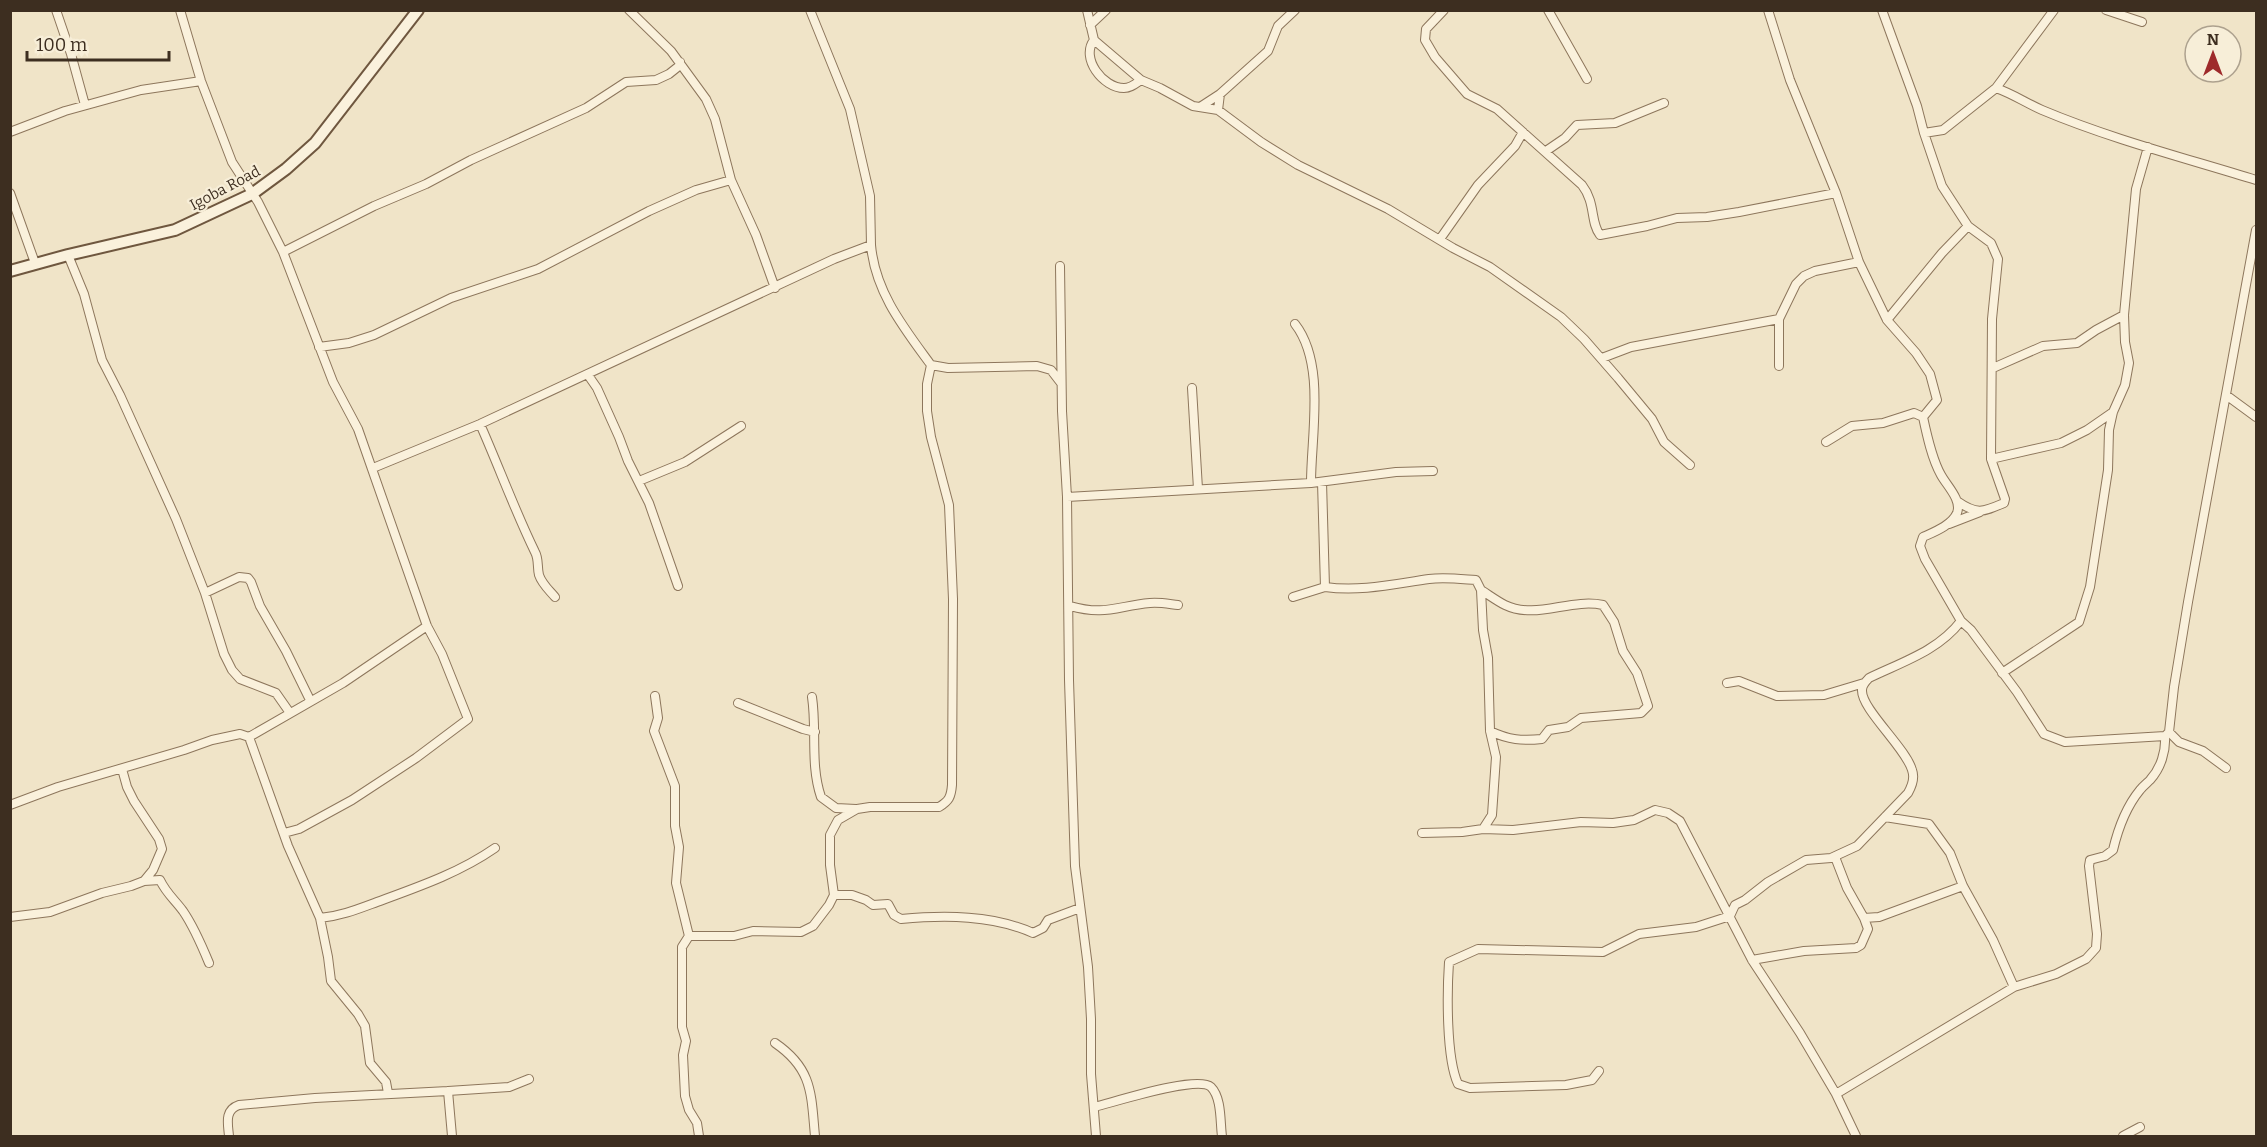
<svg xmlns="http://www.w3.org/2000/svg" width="2267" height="1147" viewBox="0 0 2267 1147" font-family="Bitter,serif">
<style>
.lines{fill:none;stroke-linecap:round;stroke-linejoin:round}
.street-casing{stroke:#8d765c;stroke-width:10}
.secondary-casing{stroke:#6f573f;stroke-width:14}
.street{stroke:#faf1dc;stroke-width:8}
.secondary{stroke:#faf1dc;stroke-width:10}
.labels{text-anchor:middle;stroke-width:4.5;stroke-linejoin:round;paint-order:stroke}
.street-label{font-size:15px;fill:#3d2e20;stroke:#f7eed8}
</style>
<rect width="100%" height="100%" fill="#f0e4c8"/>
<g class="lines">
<g class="street-casing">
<path id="street" d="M56 10 71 54 85 105
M180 10 201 81 232 162 258 202 283 252 333 382 358 429 427 626 442 654 468 719 416 758 352 800 299 829 284 833
M629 10 671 51 706 99 715 119 731 180 756 235 775 288
M810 10 850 109 870 196 871 245
M1087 10 1094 40 1141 80 1160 88 1193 106 1218 110 1261 142 1298 165 1388 209 1453 248 1490 267 1561 317 1584 339 1618 378 1652 419 1664 442 1690 465
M1444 10 1426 29 1425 40 1435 57 1467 94 1497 109 1582 185C1596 203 1590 222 1600 235L1647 226 1677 218 1707 217 1739 212 1836 193
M1548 10 1587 79
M1768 10 1790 80 1836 193 1859 262 1887 320 1916 353 1930 374 1937 400 1923 417
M1882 10 1917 106 1924 133 1942 186 1968 226 1942 253 1887 320
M2106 10 2142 22
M1090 25 1106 10
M1094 40C1080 58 1103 88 1124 88 1131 88 1135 84 1141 80
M1996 88C2013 94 2026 103 2042 110 2111 139 2185 158 2256 180
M1200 107 1220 94
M1218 110 1220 94 1268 51 1278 26 1295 10
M10 132 65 111 141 90 201 81
M1924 133 1943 130 1996 88 2054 10
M1546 151 1565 138 1577 125 1615 123 1664 103
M10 193 35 263
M1440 239 1478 185 1515 146 1523 132
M283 252 374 206 426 184 471 160 586 108 626 82 656 80 669 74 679 66 680 62
M68 255 84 294 102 360 120 395 176 519 205 593 224 654 232 670 240 679 276 693 290 713
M1060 266 1062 411 1067 497 1069 680 1075 866 1088 967 1091 1019V1074L1096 1136
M1295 324C1326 364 1311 435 1311 483
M319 347 349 343 374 335 451 298 538 269 649 211 696 190 731 180
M1602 358 1631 347 1779 319
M1779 366V319L1796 284 1804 276 1815 271 1859 262
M1993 368 2043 346 2077 343 2096 330 2124 315
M588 375 597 388 619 437 628 461 649 503 678 586
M1192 388 1198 489
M2226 395 2256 417
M480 424C499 467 515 511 535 552 539 559 537 567 539 575 542 584 549 590 555 597
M1826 442 1852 426 1883 423 1914 413 1923 417C1927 436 1932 459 1941 475 1947 486 1962 500 1957 513 1952 525 1934 532 1923 537L1920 546 1925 559 1961 621 1971 630 2017 692 2044 734 2065 742 2165 736 2169 732 2174 687 2188 602 2256 230
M1991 459 2061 443 2087 430 2113 412
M373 468 480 424 834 259 871 245C875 292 904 328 931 365L948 368 1037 366 1051 370 1061 383
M639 481 685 462 741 426
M1322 482 1325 587C1360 592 1394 584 1429 579 1444 577 1461 579 1476 580L1481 590 1483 630 1488 658 1490 731 1496 757 1492 815 1483 829 1462 832 1422 833
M1067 497 1311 483 1396 472 1433 471
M1957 501C1977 515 1983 512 2004 503L2005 499 1991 459 1992 319 1998 259 1991 243 1968 226
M1949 524 1980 512
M1481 590C1489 595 1497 601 1505 605 1536 620 1570 598 1603 605L1614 622 1623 651 1637 673 1648 706 1641 713 1581 718 1568 727 1549 730 1542 739C1522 741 1509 740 1490 731
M205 593 239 577 248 578 251 582 260 606 286 651 310 700
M1293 597 1325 587
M1070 606C1105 616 1117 606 1150 603 1159 602 1169 604 1178 605
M2002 673 2079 622 2090 587 2108 470 2109 430 2113 412 2125 385 2129 363 2125 342 2124 315 2136 189 2148 147
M1727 683 1739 681 1777 696 1824 695 1864 683
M655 696 658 718 654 731 675 786V826L679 847 676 883 689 936 682 947V1027L686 1041 683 1055 685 1096 689 1110 697 1123 699 1136
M812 697C817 730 810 765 821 797L836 808 856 809
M738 703 803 729 815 732
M2169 732 2179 742 2203 751 2226 768
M249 737 288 846 320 918 328 957 331 981 358 1014 365 1026 370 1063 386 1082 388 1093
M10 805 58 787 184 750 212 740 240 734 249 737 343 683 427 626
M1885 817 1929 824 1950 853 1963 886 1993 940 2014 987
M1483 829 1513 830 1581 822 1613 823 1634 820 1655 810 1668 813 1680 821 1752 960 1800 1033 1836 1094 1856 1136
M1835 857 1847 888 1864 918
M144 881 160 880C166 893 175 900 183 911 194 927 202 946 209 963
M834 895H852L866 900 873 905 888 904 894 915 901 919C945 915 993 915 1033 933L1043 928 1048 920 1080 908
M10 917 50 912 102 893 131 886 144 881 153 870 162 849 159 839 134 801 127 787 122 769
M320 918C341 916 358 909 377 902 418 887 459 873 495 848
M689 936H734L753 931 801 932 813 926 829 905 834 895 830 865V835L838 820 857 809 870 807H939C949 801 951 797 952 785L953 599 949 505 931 437 927 411V384L931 365
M1752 960 1804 951 1856 948 1861 945 1868 929 1864 918 1879 917 1963 886
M775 1043C813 1069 811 1094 815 1136
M1599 1071 1592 1080 1566 1085 1470 1088 1458 1084C1446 1058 1447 992 1449 962L1478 949 1603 952 1639 934 1696 927 1730 916 1735 905 1745 900 1768 882 1806 860 1831 858 1857 846 1908 793C1912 786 1915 778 1912 770 1906 748 1861 709 1862 690 1862 685 1866 681 1869 678 1902 662 1938 651 1961 621
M1836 1094 2014 987 2056 974 2086 959 2096 948 2097 934 2089 866 2090 860 2105 856 2113 850C2118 829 2126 807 2140 790 2143 786 2147 783 2150 780 2161 768 2166 751 2165 736
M1094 1107C1115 1102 1197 1075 1211 1087 1222 1098 1220 1123 1222 1136
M229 1136C228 1124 224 1110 239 1105L315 1098 448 1091
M452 1136 448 1091 509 1087 529 1079
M2123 1136 2140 1127"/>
</g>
<g class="secondary-casing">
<path id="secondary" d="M10 271 68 255 175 230 252 194 286 169 315 143 418 10"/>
</g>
<use href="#street" class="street"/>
<use href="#secondary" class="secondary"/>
</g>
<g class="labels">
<g class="street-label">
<text transform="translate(225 188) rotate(-28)" y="5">Igoba Road</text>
</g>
</g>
<rect width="2267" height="1147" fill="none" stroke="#3d2e20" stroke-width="24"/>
<g transform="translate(2213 54)"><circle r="28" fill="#f7eed8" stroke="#ada18e" stroke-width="1.5"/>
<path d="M0-4.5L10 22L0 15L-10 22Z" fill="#9e2a2b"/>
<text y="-9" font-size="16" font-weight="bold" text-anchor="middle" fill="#3d2e20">N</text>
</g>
<path d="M27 51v9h142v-9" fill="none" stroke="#3d2e20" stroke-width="3"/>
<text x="36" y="51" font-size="18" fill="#3d2e20" stroke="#f7eed8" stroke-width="4.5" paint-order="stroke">100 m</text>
</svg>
